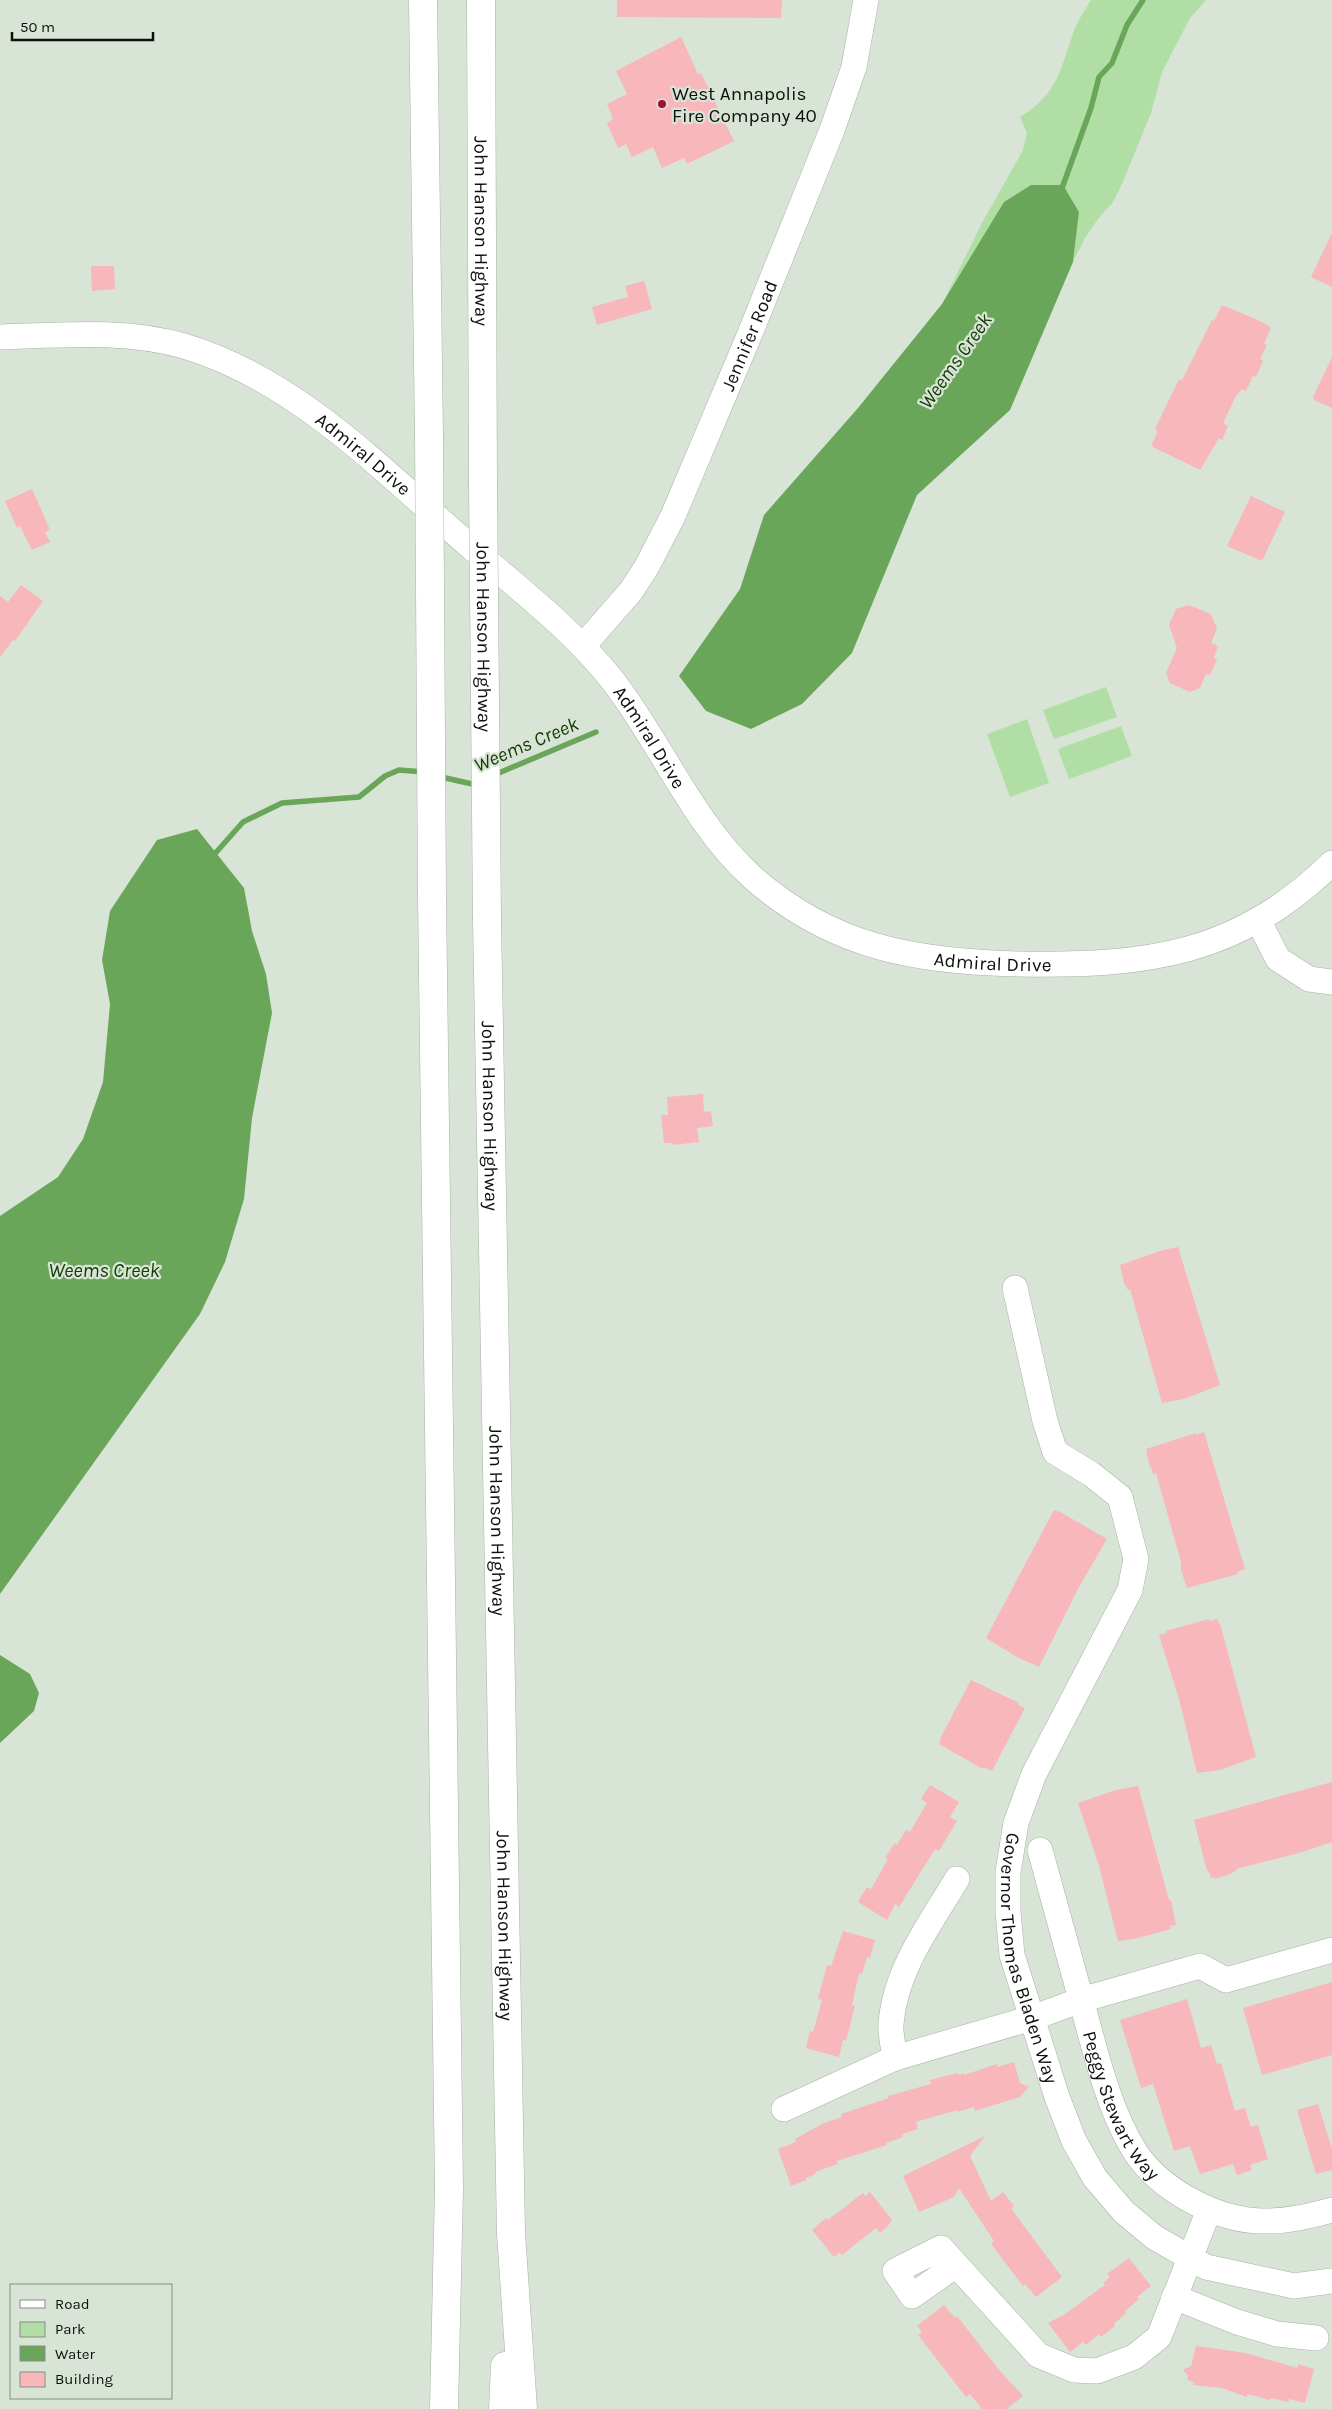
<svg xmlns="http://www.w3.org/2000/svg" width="1332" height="2409" viewBox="0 0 1332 2409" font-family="Karla,sans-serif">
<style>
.green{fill:#b1dea5}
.water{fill:#6aa65a}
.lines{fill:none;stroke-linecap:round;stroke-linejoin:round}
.stream{stroke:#6aa65a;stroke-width:5.5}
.building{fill:#f7b7bb}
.minor-casing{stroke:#a8b3a6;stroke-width:26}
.highway-casing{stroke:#a8b3a6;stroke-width:29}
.minor{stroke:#fff;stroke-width:25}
.highway{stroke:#fff;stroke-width:28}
.highway-bridge-casing{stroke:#a8b3a6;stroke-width:29;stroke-linecap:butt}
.highway-bridge{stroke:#fff;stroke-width:28}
.poi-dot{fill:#a60d38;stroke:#d8e4d6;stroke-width:2}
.labels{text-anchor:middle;stroke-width:4.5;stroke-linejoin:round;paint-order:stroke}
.poi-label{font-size:19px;fill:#0c100b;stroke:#d8e4d6;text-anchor:start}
.street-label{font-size:19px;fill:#0c100b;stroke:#d8e4d6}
.water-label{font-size:20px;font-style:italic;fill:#133b05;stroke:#d8e4d6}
</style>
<rect width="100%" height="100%" fill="#d8e4d6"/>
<path class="green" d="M1091 0H1206L1190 18 1162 72 1151 113 1122 184 1113 202 1098 219 1085 238 1073 262 1079 212 1063 185 942 304 982 223 1023 150 1027 133 1020 117C1058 94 1060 70 1074 31 1078 20 1085 10 1091 0Z
M1106 687 1117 717 1054 739 1043 710Z
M1027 719 1049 783 1010 797 987 734Z
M1121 726 1132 756 1069 779 1058 749Z"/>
<path class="water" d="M1031 185H1063L1079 212 1073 262 1010 410 917 495 852 653 802 704 751 729 706 711 679 676 740 589 764 515 858 408 942 304 1004 202Z
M197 829 244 888 252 931 266 974 272 1013 252 1118 244 1199 225 1262 200 1314 0 1594V1216L58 1177 83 1139 103 1082 110 1004 102 960 110 911 157 840Z
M0 1655 30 1674 39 1693 34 1711 0 1743Z"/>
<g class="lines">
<path class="stream" d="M1061 191 1091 108 1099 77 1112 63 1127 25 1143 0
M494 775 596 732
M437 776 472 784 479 781
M212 857 243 822 282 803 359 797 385 776 399 770 424 772"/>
</g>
<path class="building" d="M617 0H782L781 18 617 17Z
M681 37 698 74 701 73 734 141 687 164 684 158 662 168 653 147 632 157 626 144 618 148 607 123 613 119 607 104 627 94 616 71Z
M1332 233V287L1311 277Z
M91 266H114L115 289 92 291Z
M644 281 652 309 597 325 592 307 628 297 625 286Z
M1222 305 1260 321 1270 327V330L1264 344 1267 345 1260 359 1263 361 1256 377 1253 376 1246 391 1242 389 1236 396 1223 423 1228 426 1222 440 1219 438 1200 470 1151 446 1158 431 1155 429 1179 379 1182 380 1212 320 1214 321Z
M1332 357V408L1314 400 1313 397Z
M32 489 50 530 45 532 50 542 32 550 20 526 17 528 5 501Z
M1251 496 1285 512 1262 561 1227 546Z
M21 585 43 601 15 641 13 640 0 657V596L8 602Z
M1189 605 1211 614 1217 629 1211 643 1218 646 1214 658 1217 660 1210 675 1206 674 1200 688 1190 692 1170 683 1166 673 1177 648 1169 625 1176 609Z
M703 1094 704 1112 711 1111 713 1126 697 1128 699 1142 673 1145V1143H664L661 1115H668L667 1097Z
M1178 1247 1220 1385 1184 1399 1162 1403 1130 1289 1128 1290 1124 1283 1120 1265 1163 1250Z
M1204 1432 1245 1569 1237 1572 1238 1574 1187 1588 1181 1570V1562L1156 1473 1153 1474 1151 1467 1150 1468 1146 1449 1196 1433V1435Z
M1054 1510 1062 1513 1107 1539 1079 1587 1039 1667 1017 1657 986 1638Z
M1209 1619V1621L1217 1619 1221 1627 1256 1757 1220 1770 1197 1773 1179 1699 1159 1635 1167 1633 1166 1631Z
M971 1680 1019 1703 1018 1705 1025 1708 992 1771 984 1767 983 1769 939 1744 941 1740 940 1739Z
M1332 1782V1842L1299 1853 1236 1869V1871L1228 1875 1215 1879 1214 1877 1211 1878 1209 1871H1207L1194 1820Z
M930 1785 959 1802 950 1817 957 1821 939 1851 935 1849 899 1907 895 1904 887 1920 858 1902 867 1887 871 1889 888 1859 885 1858 895 1843 897 1845 906 1830 910 1832 927 1803 921 1799Z
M1138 1786 1169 1900H1171L1176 1925 1170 1926 1171 1929 1134 1939 1118 1941 1099 1866 1078 1803 1116 1790Z
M843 1931 875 1940 870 1958 867 1957 862 1974 859 1973 852 2005 855 2006 846 2041 843 2040 839 2057 806 2048 810 2031 813 2032 822 2000 818 1999 827 1965 831 1966Z
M1332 1982V2055L1262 2075 1243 2008Z
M1187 1999 1201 2048 1211 2045 1217 2064 1221 2063 1235 2111 1245 2108 1251 2127 1258 2125 1268 2159 1250 2165 1252 2170 1237 2175 1233 2164 1200 2174 1190 2146 1174 2151 1153 2084 1141 2088 1120 2020Z
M1014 2062 1020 2083 1029 2087 1020 2097 975 2111 974 2107 957 2112V2110L916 2122 918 2129 902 2134 903 2137 886 2143 887 2145 837 2161 838 2164 815 2172 816 2174 806 2178 807 2180 791 2186 778 2149 796 2142 795 2139 824 2123 842 2117 841 2114 889 2098 888 2096 931 2084 930 2080 957 2073 958 2075 964 2073V2075L997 2064V2067Z
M1318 2104 1332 2149V2170L1316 2174 1297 2110Z
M985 2136 970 2156 991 2201 1003 2192 1014 2206 1011 2208 1021 2222 1062 2277 1036 2297 1025 2284 1023 2286 991 2244 994 2241 959 2188 954 2197 919 2212 903 2176Z
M870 2192 892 2220 888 2226 880 2233 876 2228 842 2255 840 2252 834 2257 812 2230 826 2218 828 2220 863 2193 865 2196Z
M1129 2258 1151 2286 1137 2297 1139 2299 1125 2311 1127 2312 1114 2324 1115 2326 1101 2337 1099 2334 1086 2345 1083 2342 1070 2352 1048 2323 1065 2314 1105 2285 1103 2283 1110 2277 1107 2274Z
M944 2305 955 2318 957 2316 999 2370 1023 2396 1007 2409H982L970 2394 966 2397 918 2335 922 2332 917 2326Z
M1196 2346 1246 2353 1297 2368 1298 2364 1314 2369 1305 2403 1289 2399 1288 2402 1271 2398 1270 2400 1247 2394V2397L1222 2388 1193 2385 1194 2382 1187 2380 1188 2376 1183 2370 1191 2366Z"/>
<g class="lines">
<g class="minor-casing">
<g id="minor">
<path id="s1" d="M0 337C61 335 125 329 184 346 298 380 385 473 472 548 520 590 573 630 613 681 661 743 694 825 752 877 832 948 917 962 1021 964 1146 966 1239 955 1332 863"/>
<path id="s2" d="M583 646 631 591 646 568 673 516 749 336 832 130 854 67 866 0"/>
<path d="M1258 920 1278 959 1309 979 1332 982"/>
<path id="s3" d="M1015 1288 1045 1421 1055 1452 1091 1474 1120 1497 1136 1559 1130 1590 1034 1774 1016 1823 1008 1872V1912L1012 1955 1057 2097 1074 2141 1095 2178 1124 2212 1154 2237 1206 2267 1294 2286 1332 2281"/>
<path id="s4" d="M1040 1850C1054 1901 1068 1952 1082 2003 1095 2050 1109 2112 1136 2153 1161 2190 1216 2220 1261 2221 1286 2222 1309 2216 1332 2210"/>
<path d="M895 2058C894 2048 890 2035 891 2024 895 1970 930 1924 957 1879"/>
<path d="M784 2109 895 2058 1032 2018 1081 2000 1200 1966 1226 1980 1332 1950"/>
<path d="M956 2265 912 2296 895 2271 941 2248 1038 2355 1074 2370 1097 2371 1134 2357 1159 2337 1209 2210"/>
<path d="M1174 2297 1237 2322 1277 2334 1316 2338"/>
</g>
</g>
<g class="highway-casing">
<g id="highway">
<path d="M423 0 429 435"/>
<path id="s5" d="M481 0 483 482"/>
<path d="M432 897 449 2188 444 2409"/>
<path id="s6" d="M487 920 511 2233 523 2409"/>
<path d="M503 2409 505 2366"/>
</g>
</g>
<use href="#minor" class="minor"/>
<use href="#highway" class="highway"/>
<g class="highway-bridge-casing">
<g id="highway-bridge">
<path d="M429 435 432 897"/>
<path id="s7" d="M483 482 487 920"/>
</g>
</g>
<use href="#highway-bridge" class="highway-bridge"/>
</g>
<circle class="poi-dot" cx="662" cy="104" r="5"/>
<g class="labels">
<g class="poi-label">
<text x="672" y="100">West Annapolis<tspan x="672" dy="22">Fire Company 40</tspan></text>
</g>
<g class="street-label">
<text dy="7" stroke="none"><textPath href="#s5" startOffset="231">John Hanson Highway</textPath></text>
<text dy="7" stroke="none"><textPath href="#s2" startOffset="355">Jennifer Road</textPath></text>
<text dy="7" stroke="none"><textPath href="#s1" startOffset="396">Admiral Drive</textPath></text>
<text dy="7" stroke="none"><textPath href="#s7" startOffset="155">John Hanson Highway</textPath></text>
<text dy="7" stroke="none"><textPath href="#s1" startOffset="801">Admiral Drive</textPath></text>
<text dy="7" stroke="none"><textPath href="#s1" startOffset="1236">Admiral Drive</textPath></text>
<text dy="7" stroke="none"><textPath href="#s6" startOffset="196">John Hanson Highway</textPath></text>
<text dy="7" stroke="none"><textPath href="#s6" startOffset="601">John Hanson Highway</textPath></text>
<text dy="7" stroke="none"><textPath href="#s6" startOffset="1006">John Hanson Highway</textPath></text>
<text dy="7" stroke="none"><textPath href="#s3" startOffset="742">Governor Thomas Bladen Way</textPath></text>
<text dy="7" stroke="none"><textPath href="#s4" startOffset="269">Peggy Stewart Way</textPath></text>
</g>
<g class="water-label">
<text transform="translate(955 361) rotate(-55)" y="7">Weems Creek</text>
<text transform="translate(526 744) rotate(-23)" y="7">Weems Creek</text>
<text x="104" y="1277">Weems Creek</text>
</g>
</g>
<rect x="10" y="2284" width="162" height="115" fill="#d8e4d6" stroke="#868f85"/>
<rect x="20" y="2300" width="25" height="8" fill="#ffffff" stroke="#868f85"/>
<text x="55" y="2309" font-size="15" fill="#0c100b">Road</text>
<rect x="20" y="2322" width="25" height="15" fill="#b1dea5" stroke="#868f85"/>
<text x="55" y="2334" font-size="15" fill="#0c100b">Park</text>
<rect x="20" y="2346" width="25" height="15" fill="#6aa65a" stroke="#868f85"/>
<text x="55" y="2359" font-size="15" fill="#0c100b">Water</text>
<rect x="20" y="2372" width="25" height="15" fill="#f7b7bb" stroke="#868f85"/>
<text x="55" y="2384" font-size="15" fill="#0c100b">Building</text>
<path d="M12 32v8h141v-8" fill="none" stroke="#0c100b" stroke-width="2.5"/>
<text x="20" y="32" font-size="15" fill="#0c100b" stroke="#d8e4d6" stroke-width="4" paint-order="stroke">50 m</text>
</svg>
